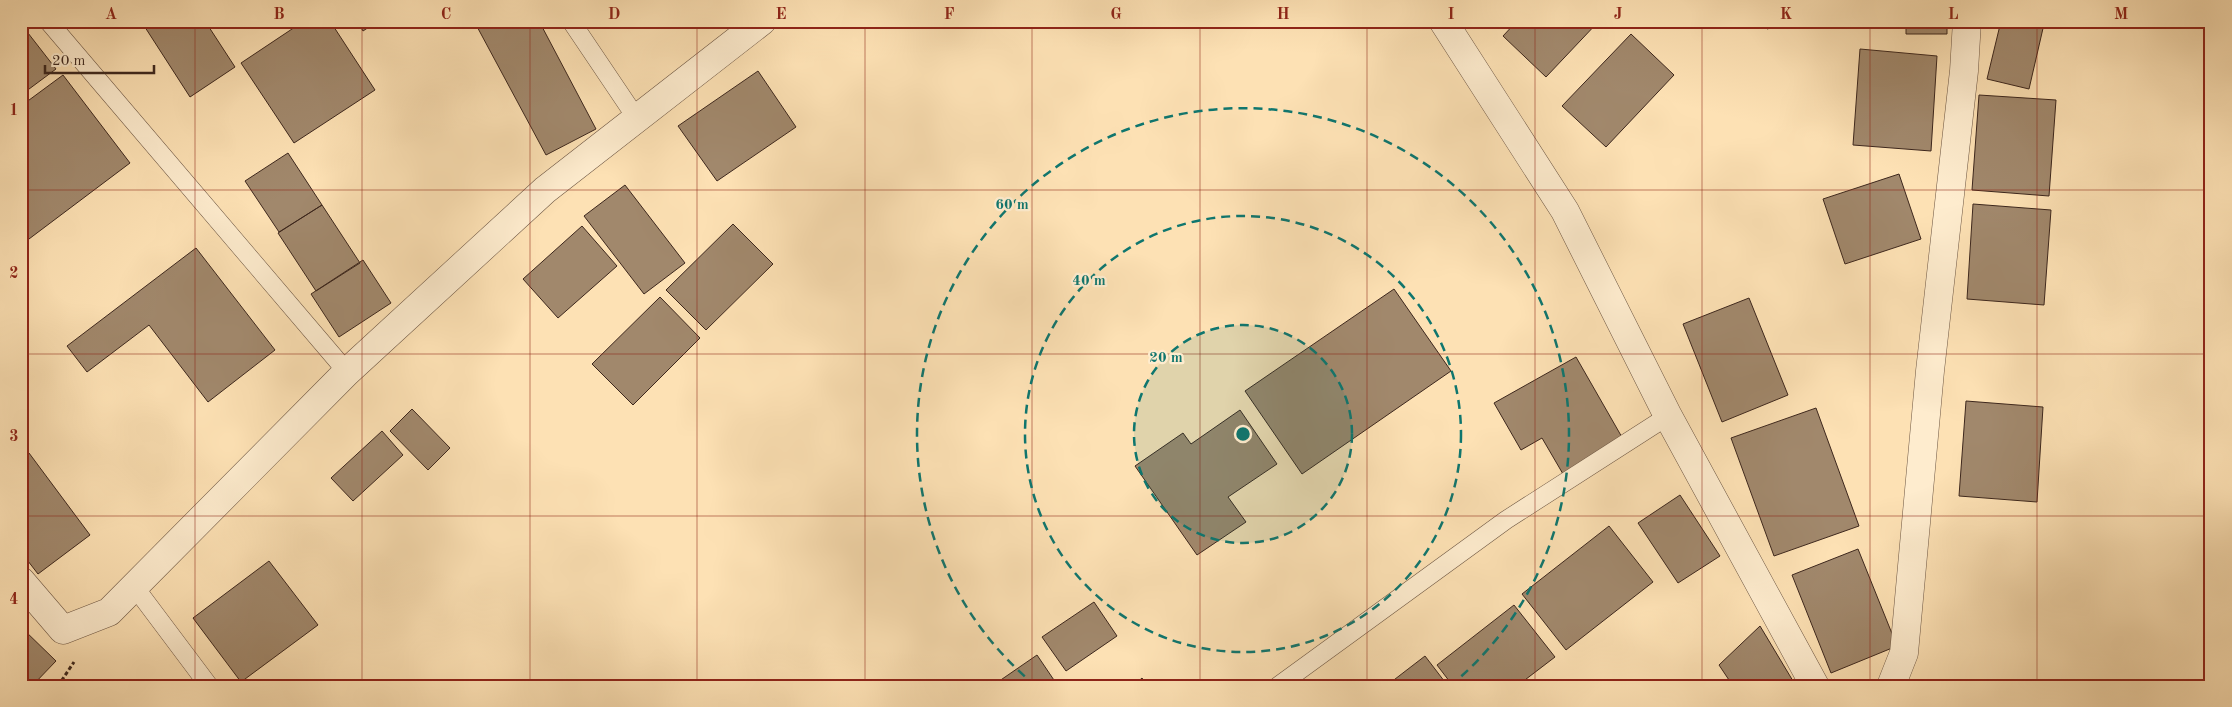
<svg xmlns="http://www.w3.org/2000/svg" width="2232" height="707" viewBox="0 0 2232 707" font-family="'Old Standard TT',serif">
<style>
.building{fill:#a1886c;stroke:#3d271d}
.lines{fill:none;stroke-linecap:round;stroke-linejoin:round}
.lane-casing{stroke:#6d5643;stroke-width:19}
.street-casing{stroke:#6d5643;stroke-width:29}
.path{stroke:#3d271d;stroke-width:3;stroke-dasharray:4 2.5;stroke-linecap:butt}
.lane{stroke:#feecce;stroke-width:18}
.street{stroke:#feecce;stroke-width:28}
.grid{fill:none;stroke:#8f2418;stroke-width:1;stroke-opacity:0.55}
.ring{fill:none;stroke:#0f766e;stroke-width:2.5;stroke-dasharray:9 6}
.centre{fill:#0f766e;stroke:#feecce;stroke-width:2.5}
.ring-label{font-size:15px;text-anchor:middle;font-weight:bold;fill:#0f766e;stroke:#feecce;stroke-width:4.5;stroke-linejoin:round;paint-order:stroke}
.neatline{fill:none;stroke:#8f2418;stroke-width:2}
.grid-label{font-size:16px;text-anchor:middle;font-weight:bold;fill:#8f2418}
</style>
<rect width="100%" height="100%" fill="#fde1b4"/>
<filter id="stains"><feTurbulence type="fractalNoise" baseFrequency=".004" numOctaves="4"/><feColorMatrix values="0 0 0 0 .2 0 0 0 0 .09 0 0 0 0 .02 0 0 0 .5 -.17"/></filter>
<radialGradient id="worn" r=".72"><stop offset=".6" stop-color="#630" stop-opacity="0"/><stop offset="1" stop-color="#630" stop-opacity=".3"/></radialGradient>
<path class="building" d="M141 21H205L235 67 190 97Z
M304 21H330L375 90 294 143 241 63Z
M357 21H378L363 31Z
M474 21H539L596 129 546 155Z
M1517 21H1599L1546 77 1503 36Z
M1764 21H1795L1767 29Z
M1906 21H1947V34H1906Z
M2001 21H2032L2044 24 2029 89 1987 79Z
M21 24 56 69 21 95Z
M1631 34 1674 75 1606 147 1562 106Z
M1860 49 1937 56 1931 151 1853 145Z
M758 71 796 127 717 181 678 126Z
M63 75 130 163 21 245V106Z
M1979 95 2056 100 2049 196 1972 190Z
M288 153 322 205 279 232 245 181Z
M1899 174 1921 239 1845 264 1823 199Z
M625 185 685 263 644 294 584 216Z
M1973 204 2051 210 2044 305 1967 299Z
M322 205 360 263 316 291 278 233Z
M733 224 773 264 706 330 666 290Z
M582 226 617 266 558 318 523 279Z
M196 248 275 350 208 402 149 325 87 372 67 346Z
M363 260 391 303 339 337 311 294Z
M1394 289 1451 371 1302 474 1245 391Z
M660 297 700 338 633 405 592 364Z
M1749 298 1788 395 1722 422 1683 324Z
M1576 357 1623 439 1563 474 1542 438 1521 450 1494 403Z
M1966 401 2043 407 2037 502 1959 496Z
M1816 408 1859 526 1774 556 1731 438Z
M412 409 450 448 428 470 390 431Z
M1240 410 1277 464 1228 497 1246 522 1197 555 1135 466 1183 433 1191 444Z
M382 431 403 455 353 501 331 478Z
M29 453 90 535 38 574 21 552V459Z
M1680 495 1720 556 1678 583 1638 523Z
M1609 526 1653 582 1566 650 1522 594Z
M1858 549 1897 646 1831 673 1792 575Z
M269 561 318 625 241 682 193 618Z
M1094 602 1117 636 1066 671 1042 637Z
M1514 605 1555 657 1517 686H1453L1437 665Z
M1760 626 1796 686H1733L1719 665Z
M21 627 56 661 32 686H21Z
M1037 655 1058 686H992Z
M1425 656 1448 686H1386Z
M1142 678 1148 686H1133Z"/>
<g class="lines">
<g class="lane-casing">
<path id="lane" d="M48 21 347 372
M571 21 637 119
M134 586 209 686
M1278 686 1506 520 1668 416"/>
</g>
<g class="street-casing">
<path id="street" d="M1443 21 1565 211 1668 416 1815 686
M21 581 63 630 109 612 347 372 545 190 762 21
M1891 686 1904 653 1930 371 1964 71 1967 21"/>
</g>
<path class="path" d="M58 686 74 662"/>
<use href="#lane" class="lane"/>
<use href="#street" class="street"/>
</g>
<path class="grid" d="M195 21V686M362 21V686M530 21V686M697 21V686M865 21V686M1032 21V686M1200 21V686M1367 21V686M1535 21V686M1702 21V686M1870 21V686M2037 21V686M21 190H2211M21 354H2211M21 516H2211"/>
<circle cx="1243" cy="434" r="109" fill="#0f766e" fill-opacity=".12"/>
<g class="ring">
<circle cx="1243" cy="434" r="109"/>
<circle cx="1243" cy="434" r="218"/>
<path d="M1036 686A326 326 0 1 1 1450 686"/>
</g>
<circle cx="1243" cy="434" r="8" class="centre"/>
<g class="ring-label">
<text x="1012" y="209">60 m</text>
<text x="1089" y="285">40 m</text>
<text x="1166" y="362">20 m</text>
</g>
<rect width="2232" height="707" fill="none" stroke="#fde1b4" stroke-width="55"/>
<path d="M45 65v8h109v-8" fill="none" stroke="#3d271d" stroke-width="2.5"/>
<text x="52" y="65" font-size="15" fill="#3d271d" stroke="#feecce" stroke-width="4" paint-order="stroke">20 m</text>
<rect x="28" y="28" width="2176" height="652" class="neatline"/>
<g class="grid-label">
<text x="111" y="19">A</text>
<text x="279" y="19">B</text>
<text x="446" y="19">C</text>
<text x="614" y="19">D</text>
<text x="781" y="19">E</text>
<text x="949" y="19">F</text>
<text x="1116" y="19">G</text>
<text x="1283" y="19">H</text>
<text x="1451" y="19">I</text>
<text x="1618" y="19">J</text>
<text x="1786" y="19">K</text>
<text x="1953" y="19">L</text>
<text x="2121" y="19">M</text>
<text x="14" y="115">1</text>
<text x="14" y="278">2</text>
<text x="14" y="441">3</text>
<text x="14" y="604">4</text>
</g>
<rect width="100%" height="100%" filter="url(#stains)"/>
<rect width="100%" height="100%" fill="url(#worn)"/>
</svg>
